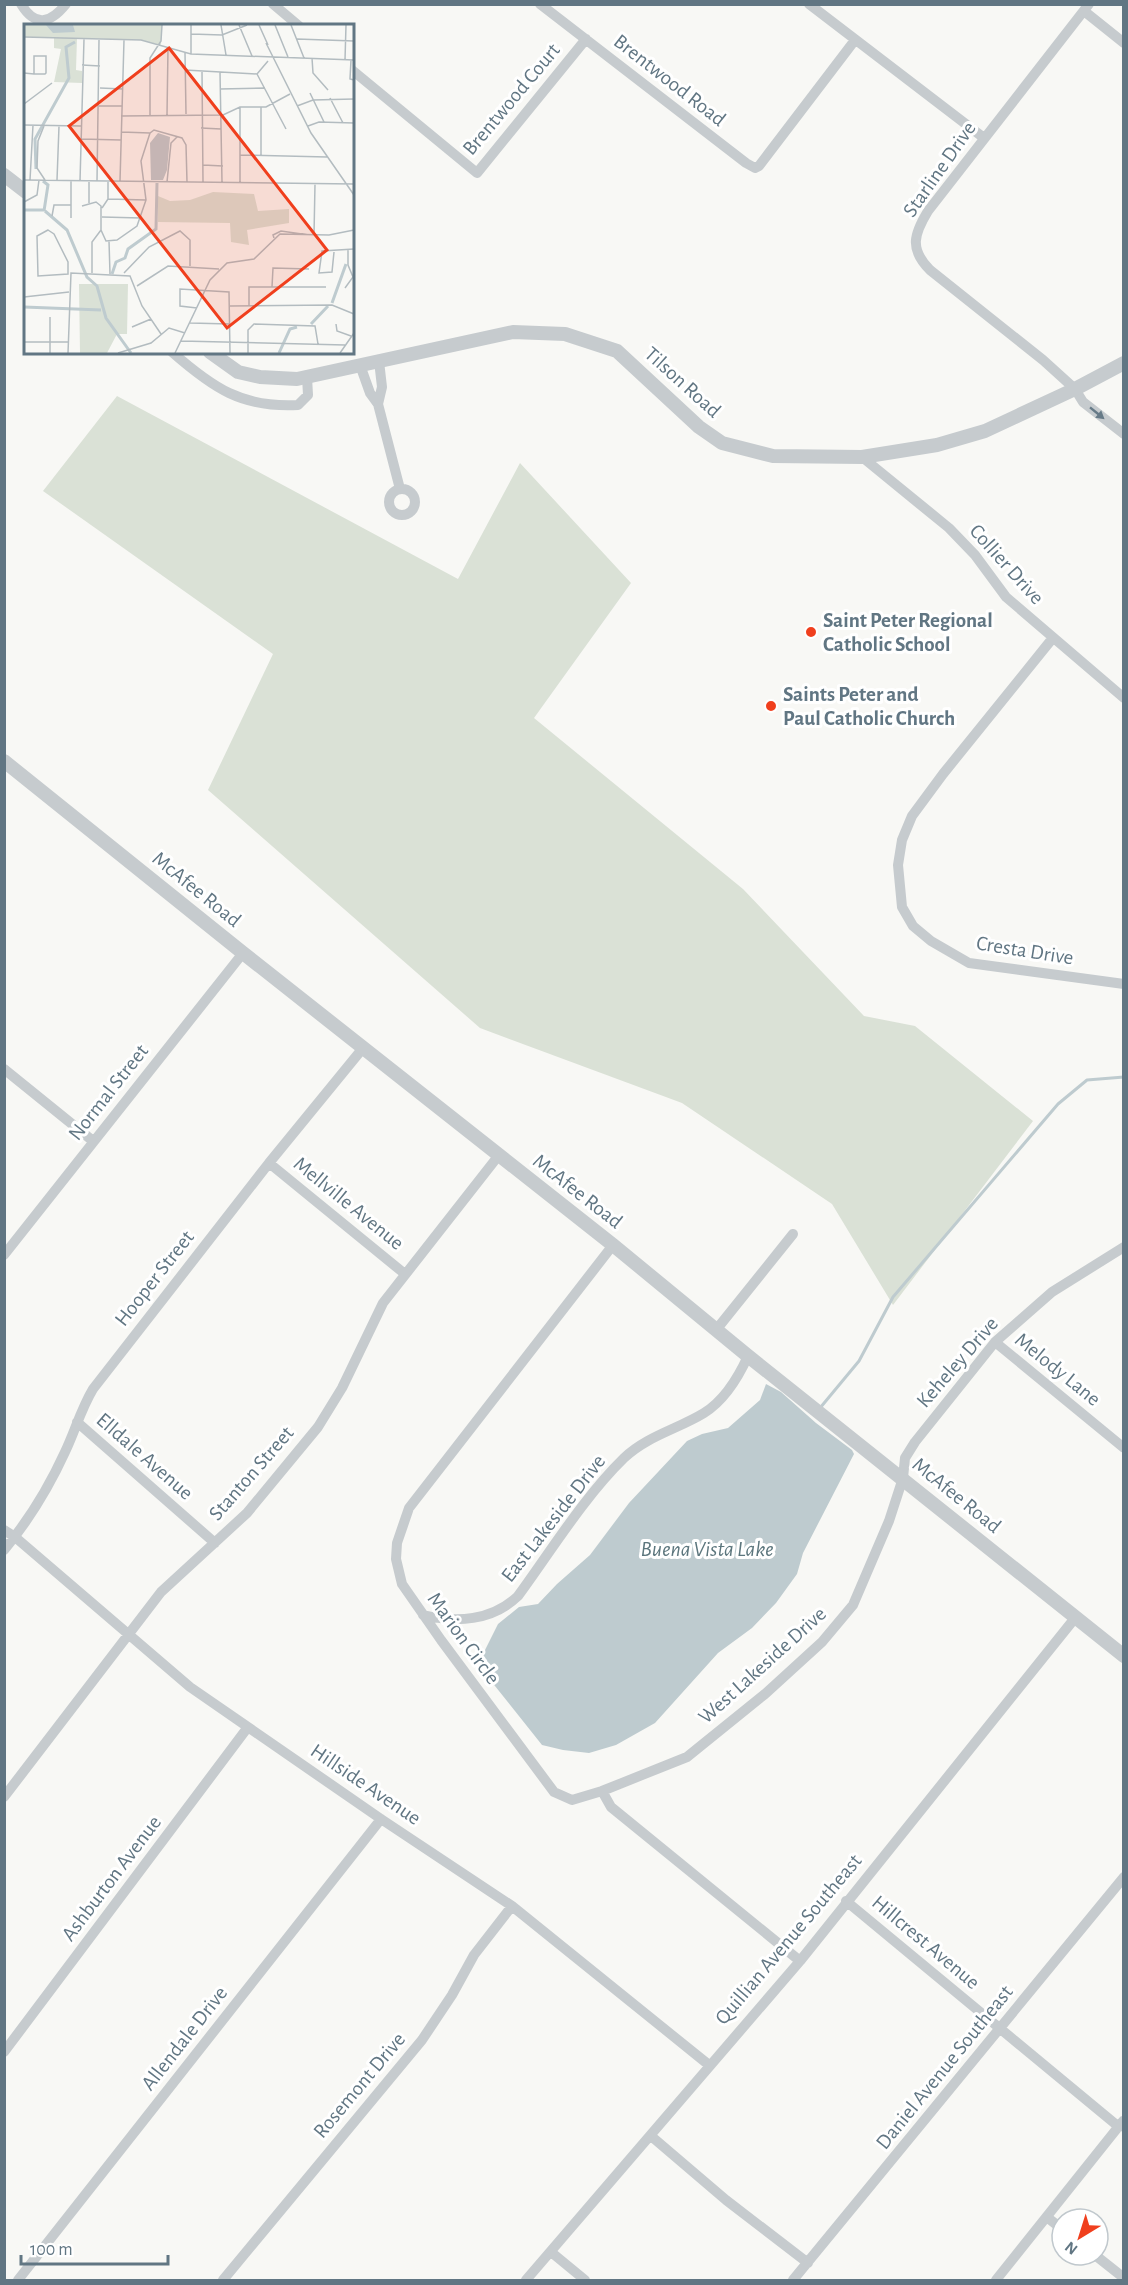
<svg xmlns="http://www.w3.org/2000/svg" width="1128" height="2285" viewBox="0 0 1128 2285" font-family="'Alegreya Sans',sans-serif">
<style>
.green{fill:#dae1d6}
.water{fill:#becbcf}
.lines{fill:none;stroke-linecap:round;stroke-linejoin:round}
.stream{stroke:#becbcf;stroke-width:3}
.minor{stroke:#c6cbce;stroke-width:10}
.tertiary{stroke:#c6cbce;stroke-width:14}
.oneway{fill:#667a87}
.poi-dot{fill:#f03f1d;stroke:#fff;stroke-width:2}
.labels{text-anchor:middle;stroke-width:6;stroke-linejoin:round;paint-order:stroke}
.street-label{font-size:21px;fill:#617683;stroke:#fff}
.poi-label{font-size:21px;font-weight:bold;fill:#617683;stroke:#fff;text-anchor:start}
.water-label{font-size:22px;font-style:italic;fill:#5c767d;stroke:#fff}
.inset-river{fill:none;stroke:#becbcf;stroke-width:3}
.inset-road{fill:none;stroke:#b3bcc0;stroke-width:1.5}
.view{fill:#f03f1d;fill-opacity:0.15;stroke:#f03f1d;stroke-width:3}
.inset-edge{fill:none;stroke:#617683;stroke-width:3}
</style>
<rect width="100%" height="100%" fill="#f8f8f5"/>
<path class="green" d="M117 396 458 579 520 463 631 583 534 718 743 889 864 1016 915 1026 1033 1121 893 1305 832 1204 682 1103 480 1028 208 790 273 654 43 491Z"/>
<path class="water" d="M766 1384 781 1392 816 1423 852 1450 854 1454 803 1553 797 1574 776 1603 752 1628 718 1653 655 1723 616 1745 589 1753 563 1750 542 1745 491 1681 483 1654 498 1624 519 1607 538 1604 557 1584 590 1555 629 1503 687 1441 702 1434 728 1428 760 1400Z"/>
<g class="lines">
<path class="stream" d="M820 1408 859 1361 893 1297 1058 1104 1087 1080 1124 1077"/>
<path class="minor" d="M21 4C35 27 50 24 66 4
M273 4 299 26
M540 4 746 163 755 168 759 166 855 40
M809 4 984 138
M1089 4 928 211C914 234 909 249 930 270L1043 360 1075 389 1083 402 1124 434
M1084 11 1124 43
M352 70 477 173 586 39
M172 352C213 388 242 408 298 405L308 395 307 377
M360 365 370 393 378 404 400 489
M378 404 382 387 379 361
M862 457 949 528 975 555 1006 597 1124 698
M389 502a13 13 0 1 1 26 0a13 13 0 1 1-26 0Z
M1052 639 943 774 912 816 902 840 898 865 902 907 913 926 931 941 969 963 1124 984
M4 1069 93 1141
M269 1163 405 1274
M613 1245 409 1508 397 1543 396 1559 402 1584 441 1640 554 1792 572 1800 602 1791 611 1807 800 1961
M4 1255 243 953
M716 1330 793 1234
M995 1342 1124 1448
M77 1422 215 1543
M4 1530 15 1537 190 1687 381 1819 512 1906 709 2065
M4 1550C29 1520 49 1487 65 1452 75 1431 81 1409 93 1389L269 1163 363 1048
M423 1615C456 1623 492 1621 518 1596 551 1551 584 1497 624 1458 647 1436 678 1429 704 1413 725 1400 738 1378 748 1356
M602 1791 687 1757 765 1694 822 1642 853 1605 889 1521 903 1478 905 1458 915 1442 995 1342 1052 1292 1124 1247
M4 1797 161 1592 247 1513 318 1427 342 1388 383 1303 499 1155
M846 1901 1119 2127
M4 2052 248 1727
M651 2136 726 2200 808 2263
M1048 2218 1062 2229
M551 2252 585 2280
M1095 2255 1124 2278
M18 2280 381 1819
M223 2280 422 2040 452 1995 474 1955 512 1906
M526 2280 800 1961 1075 1618
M793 2280 1124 1877
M996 2280 1123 2121"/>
<path class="tertiary" d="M4 175 26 192
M210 352 238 372 260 377 297 379 513 332 565 334 617 351 699 427 722 443 773 456 862 457 937 445 985 431 1075 389 1124 363
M4 761 243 953 613 1245 748 1356 1124 1656"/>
</g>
<defs><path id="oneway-solid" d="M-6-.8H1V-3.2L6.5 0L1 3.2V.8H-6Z" transform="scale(1.5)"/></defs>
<use class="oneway" href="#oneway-solid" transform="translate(1097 413) rotate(39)"/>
<g class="poi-dot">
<circle cx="811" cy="632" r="6"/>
<circle cx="771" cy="706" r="6"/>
</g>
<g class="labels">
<g class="street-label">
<text transform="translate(670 80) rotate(38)" y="7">Brentwood Road</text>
<text transform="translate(511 99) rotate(-50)" y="7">Brentwood Court</text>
<text transform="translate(939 169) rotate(-55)" y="7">Starline Drive</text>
<text transform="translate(683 382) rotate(42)" y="7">Tilson Road</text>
<text transform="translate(1007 564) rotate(48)" y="7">Collier Drive</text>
<text transform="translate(197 889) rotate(39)" y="7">McAfee Road</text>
<text transform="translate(1025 950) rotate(9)" y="7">Cresta Drive</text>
<text transform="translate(108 1092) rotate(-52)" y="7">Normal Street</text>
<text transform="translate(578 1191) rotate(38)" y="7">McAfee Road</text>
<text transform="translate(349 1203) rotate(39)" y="7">Mellville Avenue</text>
<text transform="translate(154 1278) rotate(-52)" y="7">Hooper Street</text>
<text transform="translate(957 1362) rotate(-49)" y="7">Keheley Drive</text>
<text transform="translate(1058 1369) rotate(39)" y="7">Melody Lane</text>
<text transform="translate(145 1456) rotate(41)" y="7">Elldale Avenue</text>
<text transform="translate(251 1473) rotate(-49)" y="7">Stanton Street</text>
<text transform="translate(957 1495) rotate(39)" y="7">McAfee Road</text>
<text transform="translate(553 1518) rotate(-52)" y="7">East Lakeside Drive</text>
<text transform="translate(464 1638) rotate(54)" y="7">Marion Circle</text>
<text transform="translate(762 1665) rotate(-42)" y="7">West Lakeside Drive</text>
<text transform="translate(366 1784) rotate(34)" y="7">Hillside Avenue</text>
<text transform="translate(111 1878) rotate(-53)" y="7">Ashburton Avenue</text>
<text transform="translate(788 1939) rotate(-50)" y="7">Quillian Avenue Southeast</text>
<text transform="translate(926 1942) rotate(40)" y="7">Hillcrest Avenue</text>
<text transform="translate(184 2038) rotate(-52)" y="7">Allendale Drive</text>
<text transform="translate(944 2067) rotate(-51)" y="7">Daniel Avenue Southeast</text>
<text transform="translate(359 2085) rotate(-50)" y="7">Rosemont Drive</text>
</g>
<g class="poi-label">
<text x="823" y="627">Saint Peter Regional<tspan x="823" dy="24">Catholic School</tspan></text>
<text x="783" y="701">Saints Peter and<tspan x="783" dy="24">Paul Catholic Church</tspan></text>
</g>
<g class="water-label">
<text x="707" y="1556">Buena Vista Lake</text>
</g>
</g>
<g transform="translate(24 24)">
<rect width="330" height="330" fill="#f8f8f5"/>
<path d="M0 1H138L137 21 117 16 53 14 52 46 58 47V59L30 58 37 25 30 24V13H0ZM189 168 230 170 234 187 265 185V199L223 206 225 221 207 218 206 199 134 198V172L146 177 166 176ZM55 260H104L103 310H93L83 329H56Z" fill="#dae1d6"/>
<path d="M22 1H49L51 8 29 9ZM134 109 146 113 143 146 139 156H127L126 119Z" fill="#becbcf"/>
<path class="inset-river" d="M12 145 11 115 45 54 42 23 51 18M19 157 24 161 20 187M0 186H20M21 187 43 206 63 253 73 262 82 294 107 329M88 250 92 238 101 234 104 225 132 205 133 159M308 279 322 240M0 283 77 286M287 300 304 282M255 329 266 305 273 303"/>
<path class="inset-road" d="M197 1 202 31M215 1 228 32M235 1 244 21M251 1 264 33M267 1 280 34M167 10 198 11 223 1M0 13 117 16 167 30 330 36M273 15 330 17M242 19 287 109 330 171M161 29 162 90M167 30V1M288 34 289 49 304 66M321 36 322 1M327 36 326 55 330 56M58 41 76 42M161 46 233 50 244 37M178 47 179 158M196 48 198 158M0 49 10 50H21L22 49V32H10V50M233 50 262 105M76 64 99 65M196 65 241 64M286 69 300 98M306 74 319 99M0 80 28 59M75 82H98M273 82 289 76 330 75M143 91 144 24M97 92 199 91 216 83H242L266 70M126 92V34L137 17 138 1M0 101 57 102M20 102 14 117 13 144 21 156M284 102 295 98 330 99M177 104 197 105M97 108 126 109 130 106 158 114 162 121 163 158M57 115 97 116M216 131 303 133M237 132V83M179 141 199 142M0 156 330 160M6 156 9 101M33 156 35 102M56 157 60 15M73 157 75 16M96 157 100 16M143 158 147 119 153 113M216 158V83M84 175 122 176M0 178 13 171 15 156M65 179V157M58 182 72 178 77 182V206L82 217 93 216 113 202 122 176 117 137 126 109M78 184 84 175V157M28 192 30 181H47M78 193 117 194M47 194V157M24 206 30 210 44 238V250L14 252 13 212ZM290 211 291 160M250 214 249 211 257 207 285 211M85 217 86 250M310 228 308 248 295 249 298 227 330 225M68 249V218L77 206M100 249 125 223 156 207 166 216V242M113 262 144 242 195 245M248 263 249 244 285 245M321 264 329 253 324 241V226M0 273 45 268M206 282 308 281 330 290M225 282V263H302M173 284 156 282V265L205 268 206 329M26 293V329M166 299 206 300M312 300 313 307 327 312M108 303 127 295M157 317 321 321M0 318H44M44 329 47 249 106 252 118 282 137 310M94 329 127 319 145 304 161 309M151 329 186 256 203 239 230 235 256 210 305 211 330 206M224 329V306L230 300 291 302 294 320M316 329 330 309"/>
<path class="view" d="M145 24 303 226 203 304 45 102Z"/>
<rect width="330" height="330" class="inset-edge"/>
</g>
<rect width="1128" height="2285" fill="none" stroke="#617683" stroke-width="12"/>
<g transform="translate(1080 2237) rotate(218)"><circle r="28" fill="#ffffff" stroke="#c0c8cd" stroke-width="1.5"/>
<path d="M0-4.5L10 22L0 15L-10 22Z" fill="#f03f1d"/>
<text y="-9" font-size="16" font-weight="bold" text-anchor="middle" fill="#617683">N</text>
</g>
<path d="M21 2255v9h147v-9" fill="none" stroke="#617683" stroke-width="3"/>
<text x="30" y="2255" font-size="18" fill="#617683" stroke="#ffffff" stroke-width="4.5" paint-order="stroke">100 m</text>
</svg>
